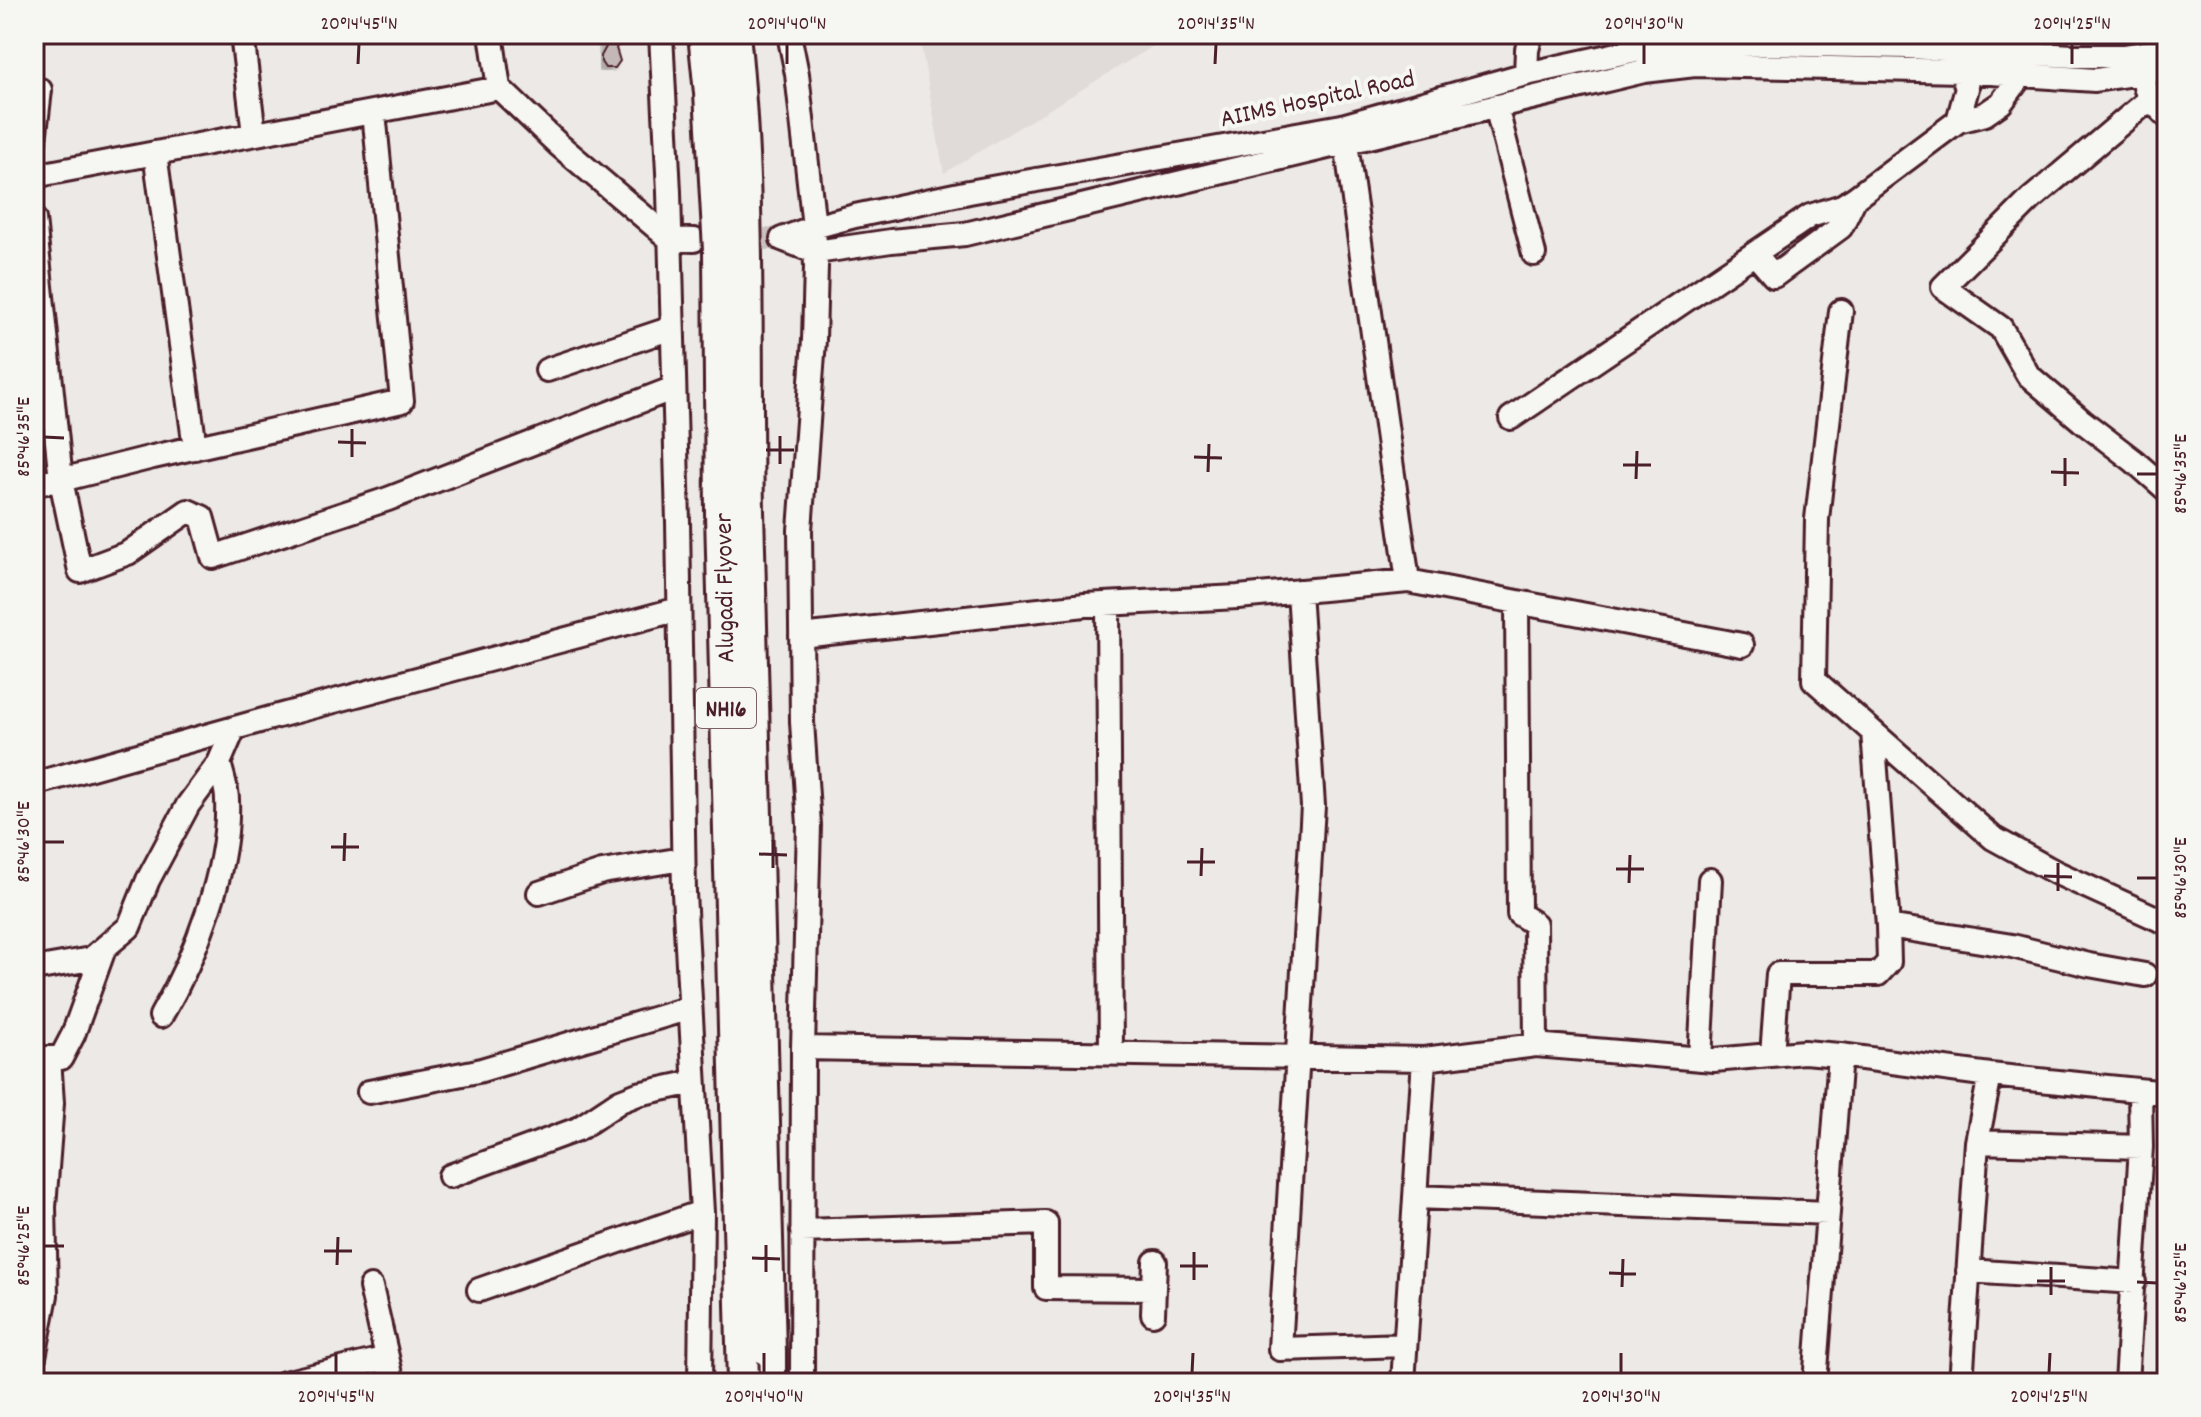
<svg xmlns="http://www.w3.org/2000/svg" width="2201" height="1417" viewBox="0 0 2201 1417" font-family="Dekko,sans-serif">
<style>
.built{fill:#e0dad8}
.building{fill:#c4b7b7;stroke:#4a1f2b;stroke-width:2;filter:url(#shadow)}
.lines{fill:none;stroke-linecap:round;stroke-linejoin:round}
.minor-tunnel{stroke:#ccc1c1;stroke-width:22;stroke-dasharray:22 11;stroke-linecap:butt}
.minor-casing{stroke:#4a1f2b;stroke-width:28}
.highway-casing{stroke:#4a1f2b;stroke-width:36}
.minor{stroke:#f6f6f2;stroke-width:22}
.highway{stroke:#f6f6f2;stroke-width:30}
.highway-bridge-casing{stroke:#4a1f2b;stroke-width:36;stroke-linecap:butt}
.highway-bridge{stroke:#f6f6f2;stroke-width:30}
.ticks{fill:none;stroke:#4a1f2b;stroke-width:3}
.labels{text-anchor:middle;stroke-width:8;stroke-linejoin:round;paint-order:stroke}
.shield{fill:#f6f6f2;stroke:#7e6067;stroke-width:2}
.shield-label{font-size:24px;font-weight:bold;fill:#4a1f2b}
.street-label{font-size:26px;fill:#4a1f2b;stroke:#f6f6f2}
.neatline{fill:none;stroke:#4a1f2b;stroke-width:3}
.ticks-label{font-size:20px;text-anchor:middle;fill:#4a1f2b}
</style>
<defs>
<filter id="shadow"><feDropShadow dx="-5" dy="5" stdDeviation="2" flood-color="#0004"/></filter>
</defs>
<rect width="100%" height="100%" fill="#ece9e6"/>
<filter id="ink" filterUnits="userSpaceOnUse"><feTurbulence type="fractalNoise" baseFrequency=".0125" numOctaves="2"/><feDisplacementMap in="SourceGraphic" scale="16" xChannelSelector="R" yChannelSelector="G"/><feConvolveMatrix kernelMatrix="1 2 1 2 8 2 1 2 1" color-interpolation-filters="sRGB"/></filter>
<g filter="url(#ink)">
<path class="built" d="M919 34H1173L944 173Z"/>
<path class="building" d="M602 34H624L616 48 620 61 615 68H605L601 62V56L606 47Z"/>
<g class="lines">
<path class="minor-tunnel" d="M731 239H782"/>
<g class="minor-casing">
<path id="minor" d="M242 34 254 134
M491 34 499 88 559 145 670 239 694 240
M661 34 669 192 678 522 684 893 702 1212 700 1383
M789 34 797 74 814 227 816 266 814 340 800 530 802 722 809 825 803 1048 802 1383
M1526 74 1527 50 1531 34
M2145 87 2150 99 2167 116
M34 90H40L34 141
M2150 99 2031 199 1943 287 2001 328 2028 375 2082 421 2134 461 2167 490
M1496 106 1534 254
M1958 121 1967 88 1961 71
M155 153 195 448
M34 176 499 88
M34 219 61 480 153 457 402 401 374 112
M782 239 816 252 891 241 965 234 1644 71 1695 65 1961 71 2095 80 2167 69
M782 239 814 227 855 216 969 192 1342 126 1526 74 1636 50 1690 44H1761L1908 47 2073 56H2124L2167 49
M1755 254 1774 276 1841 227 1855 198
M1841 311 1817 519 1814 680 1993 838 2055 872 2167 923
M547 370 672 328
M1511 418 1810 216 1842 206 1855 198 1958 121 1985 114 2001 103 2021 76
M34 484 61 480 80 571 128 553 188 511 202 517 213 557 388 499 674 388
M1408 581 1742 645
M1299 591 1313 806 1280 1349 1405 1345
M1517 602 1519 914 1535 924 1536 1045
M1108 604 1111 1053
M801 636 1085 605 1238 597 1408 581 1346 143
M1873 732 1888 926
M34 784 267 719 679 609
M539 893 602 872 683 859
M34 969 91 959 129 927 148 880 188 805 219 763 234 728
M161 1016C195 958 230 868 227 800 227 788 222 775 219 763
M803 1048 1424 1059 1536 1045 1714 1060 1804 1052 1840 1055 1990 1075 2167 1093
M1772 1055 1778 974H1878L1889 962 1888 926 2012 946 2089 965 2145 975
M40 1058H61L73 1035 104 949
M1700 1059 1710 880
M369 1092 478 1071 690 1008
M1977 1142 2141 1147
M450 1176 578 1129 620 1101 638 1094 694 1082
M1415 1197 1828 1213
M34 1205 44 1207 52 1103 49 1058
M802 1231 1046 1223V1288L1154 1289
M1968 1271 2134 1282
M371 1287 393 1383
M479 1290 702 1212
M1153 1314 1155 1262
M34 1357 46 1295 44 1207
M284 1383 387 1358
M1403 1383 1424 1059
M1815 1383 1840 1055
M1961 1383 1977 1142 1990 1075
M2126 1383 2141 1147 2140 1091"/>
</g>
<g class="highway-casing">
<path id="highway" d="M770 1352V1383"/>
</g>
<use href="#minor" class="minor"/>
<use href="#highway" class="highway"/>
<g class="highway-bridge-casing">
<path id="highway-bridge" d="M704 34 710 93 719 250 721 514 743 1383
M734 34C751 192 745 352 748 511 754 791 762 1071 770 1352"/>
</g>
<use href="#highway-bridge" class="highway-bridge"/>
</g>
</g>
<path class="ticks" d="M358 64 359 44M787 64V44M1215 64 1216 44M1644 64V44M2072 64V44M44 437 64 438M338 442 366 443M766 450H794M352 457V429M1194 457 1222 458M780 464V436M1623 465H1651M1208 472 1209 444M2051 472 2079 473M2137 474H2157M1636 479 1637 451M2065 486V458M44 842H64M331 847H359M759 854 787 855M344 861 345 833M1187 862H1215M773 868V840M1616 869H1644M1201 876 1202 848M2044 876 2072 877M2137 878H2157M1629 883 1630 855M2058 891V863M44 1246H64M324 1251H352M752 1258 780 1259M337 1265 338 1237M1180 1266H1208M766 1272V1245M1609 1273 1636 1274M1194 1280V1252M2037 1281H2065M2137 1282 2157 1283M1622 1287 1623 1259M2051 1295V1267M336 1373V1353M764 1373V1353M1192 1373 1193 1353M1621 1373V1353M2049 1373 2050 1353"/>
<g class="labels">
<rect class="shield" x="696" y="688" width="60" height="40" rx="6"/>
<g class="shield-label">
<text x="726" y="716">NH16</text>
</g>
<g class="street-label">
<text transform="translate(1317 97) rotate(-12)" y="9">AIIMS Hospital Road</text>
<text transform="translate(723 588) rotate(-91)" y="9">Alugadi Flyover</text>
</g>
</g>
<rect width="2201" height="1417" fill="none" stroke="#f6f6f2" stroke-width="88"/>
<rect x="44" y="44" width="2113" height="1329" class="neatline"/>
<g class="ticks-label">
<text x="359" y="29">20°14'45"N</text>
<text x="787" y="29">20°14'40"N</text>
<text x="1216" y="29">20°14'35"N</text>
<text x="1644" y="29">20°14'30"N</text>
<text x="2072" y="29">20°14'25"N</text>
<text transform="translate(22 437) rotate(-90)" y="7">85°46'35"E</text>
<text transform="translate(2179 474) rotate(-90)" y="7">85°46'35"E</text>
<text transform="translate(22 842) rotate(-90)" y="7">85°46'30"E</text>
<text transform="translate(2179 878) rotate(-90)" y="7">85°46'30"E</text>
<text transform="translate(22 1246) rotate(-90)" y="7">85°46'25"E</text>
<text transform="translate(2179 1283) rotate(-90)" y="7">85°46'25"E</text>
<text x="336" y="1402">20°14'45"N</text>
<text x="764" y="1402">20°14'40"N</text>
<text x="1192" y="1402">20°14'35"N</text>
<text x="1621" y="1402">20°14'30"N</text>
<text x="2049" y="1402">20°14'25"N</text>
</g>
</svg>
